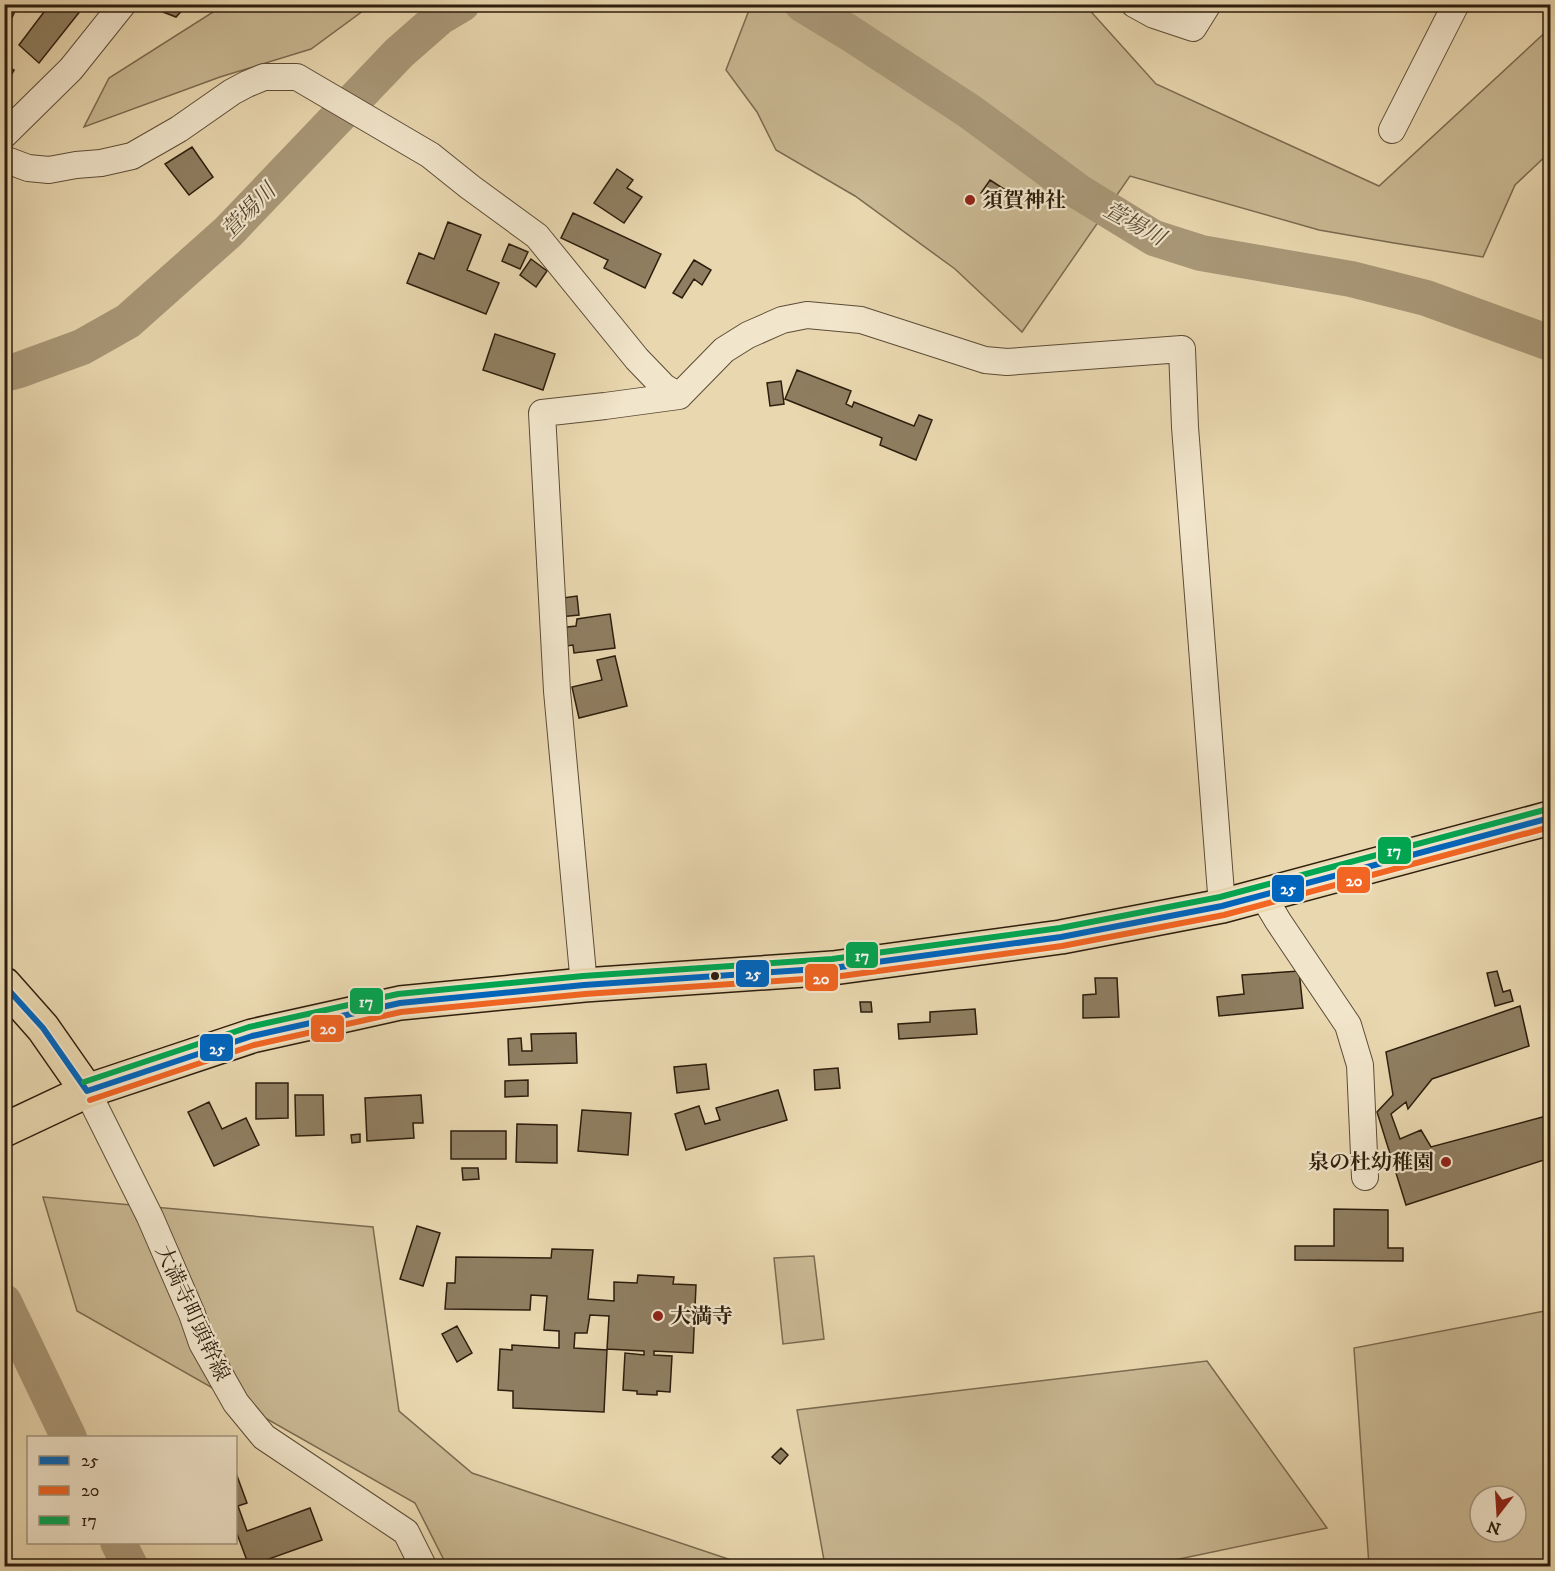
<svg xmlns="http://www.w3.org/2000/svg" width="1555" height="1571" viewBox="0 0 1555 1571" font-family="'IM FELL DW Pica','Noto Serif JP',serif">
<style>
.green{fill:#c9b893;stroke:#7b6b50;stroke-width:1.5;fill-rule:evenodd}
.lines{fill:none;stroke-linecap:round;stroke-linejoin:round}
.river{stroke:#a99878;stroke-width:36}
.building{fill:#8f7e61;stroke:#2d1e0d;stroke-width:1.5}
.minor-casing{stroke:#5c4c36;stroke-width:28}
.highway-casing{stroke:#2d1e0d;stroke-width:36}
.minor{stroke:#f1e5cb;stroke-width:26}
.highway{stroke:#e9d7af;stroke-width:33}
.bus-1-casing{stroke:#f1e5cb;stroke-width:10}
.bus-2-casing{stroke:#f1e5cb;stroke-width:10}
.bus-3-casing{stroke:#f1e5cb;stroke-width:10}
.bus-1{stroke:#0065bd;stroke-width:6}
.bus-2{stroke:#f26522;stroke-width:6}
.bus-3{stroke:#00a651;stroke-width:6}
.poi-dot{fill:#8f2418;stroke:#f1e5cb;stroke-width:2}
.bus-dot{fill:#2d1e0d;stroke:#f1e5cb;stroke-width:2}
.labels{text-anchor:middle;stroke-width:4.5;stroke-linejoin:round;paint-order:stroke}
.poi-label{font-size:21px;font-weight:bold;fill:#2d1e0d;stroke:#f1e5cb;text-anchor:start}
.street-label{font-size:21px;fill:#2d1e0d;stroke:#f1e5cb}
.water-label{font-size:22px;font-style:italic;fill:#584932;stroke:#f1e5cb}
.line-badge{stroke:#f1e5cb;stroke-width:2}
.badge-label{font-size:16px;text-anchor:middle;font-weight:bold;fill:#fff}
</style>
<rect width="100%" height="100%" fill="#e9d7af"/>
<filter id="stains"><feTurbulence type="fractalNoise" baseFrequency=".00333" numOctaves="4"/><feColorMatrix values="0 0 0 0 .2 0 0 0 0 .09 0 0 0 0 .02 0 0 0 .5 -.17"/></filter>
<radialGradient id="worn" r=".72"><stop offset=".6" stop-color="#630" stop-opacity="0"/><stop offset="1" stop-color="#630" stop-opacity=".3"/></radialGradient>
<path class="green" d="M224 5H371L311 49 220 77 84 127 109 78Z
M751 5H1085L1156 84 1379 186 1550 28V152L1515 185 1483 257 1394 243 1319 230 1130 176 1022 332 955 269 855 196 776 150 757 112 726 70Z
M43 1197 373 1227 399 1411 472 1473 749 1566H447L415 1503 77 1311Z
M814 1256 824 1339 783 1344 774 1258Z
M1550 1310V1566H1369L1354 1348ZM1480 1496H1516V1532H1480Z
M1207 1361 1327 1528 1146 1566H825L797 1410Z"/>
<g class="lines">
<path class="river" d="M802 4 848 32 969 111 1079 192 1154 238 1201 253 1351 279 1426 298 1550 343
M4 374 19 370 82 347 128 321 228 232 399 53 440 17 462 4
M4 1302 69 1438
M118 1542 130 1566"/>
</g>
<path class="building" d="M4 4 16 9 4 35Z
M50 4H75L81 10 39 63 19 45Z
M166 4H188L176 17 163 12Z
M4 65 14 70 4 89Z
M192 147 213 177 189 195 165 164Z
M617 169 633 180 627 188 642 197 624 223 594 203Z
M990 180 1007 191 997 204 981 193Z
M573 213 661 254 645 288 604 268 608 260 561 238Z
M448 222 481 235 467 270 499 283 486 314 407 283 419 253 434 259Z
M509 244 528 252 520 269 502 261Z
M531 259 547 271 536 287 520 275Z
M694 260 711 270 702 285 694 279 682 298 673 293Z
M495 334 555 354 543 390 483 370Z
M797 370 851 391 846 404 852 407 854 402 914 426 919 415 932 420 916 460 880 445 882 438 785 399Z
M781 381 784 404 770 406 767 383Z
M577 596 579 615 559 617 556 599Z
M610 614 615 648 574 653 573 645 560 647 558 628 576 626 577 619Z
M615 656 627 706 579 718 572 687 602 680 597 660Z
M1299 971 1303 1008 1219 1016 1217 997 1244 994 1242 975Z
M1497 971 1503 992 1510 990 1513 1001 1495 1006 1487 973Z
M1095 978H1117L1119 1017 1083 1018V995L1096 994Z
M860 1002H871L872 1012H861Z
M1520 1006 1529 1046 1432 1079 1408 1109 1406 1102 1391 1114 1400 1139 1421 1130 1431 1147 1550 1115V1158L1406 1205 1377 1112 1393 1095 1386 1052Z
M975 1009 977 1034 899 1039 898 1024 930 1022V1012Z
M576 1033 577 1063 509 1065 508 1039 521 1038 522 1051H532L531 1034Z
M706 1064 709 1089 677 1093 674 1067Z
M838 1068 840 1088 815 1090 814 1070Z
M528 1080V1096L505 1097V1081Z
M256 1083H288V1118L256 1119Z
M778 1090 787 1120 686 1150 675 1114 699 1106 705 1124 720 1120 716 1108Z
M295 1095H323L324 1135 296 1136Z
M421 1095 423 1123H413L414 1138 367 1141 365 1098Z
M209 1102 222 1129 246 1118 259 1145 214 1166 188 1112Z
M582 1110 631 1113 628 1155 578 1151Z
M517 1124 557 1125V1163L516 1162Z
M451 1131H506V1159H451Z
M360 1134V1142L352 1143 351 1135Z
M462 1168H478L479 1179 463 1180Z
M1334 1209 1388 1210V1248H1403V1261L1295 1260V1246H1334Z
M417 1226 440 1233 423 1286 400 1279Z
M552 1249 593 1250 588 1299 614 1301V1282L637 1283 638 1275 674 1277 673 1284 696 1285 693 1353 654 1351V1355L672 1356 670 1392 657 1391V1395L637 1394V1391L623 1390 625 1353 644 1355V1351L607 1349 609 1316 590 1315 587 1333H575L574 1348 607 1350 604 1412 513 1408V1391L498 1390 500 1349 512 1350V1345L559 1348V1331L544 1330 547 1296 531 1295 530 1310 445 1309 447 1283H455L456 1257 551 1258Z
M457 1326 472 1353 457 1362 442 1334Z
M781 1448 788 1455 780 1464 772 1457Z
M236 1473 247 1503 238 1506 247 1531 310 1508 322 1540 249 1566 236 1531Z"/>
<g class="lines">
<g class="minor-casing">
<path id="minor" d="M1134 4 1154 15 1193 28 1208 4
M1392 130 1456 4
M4 135 71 69 123 4
M4 159 28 168 49 170 76 165 101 163 132 156 179 129 232 92 247 84 264 77H297L430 155 470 187 537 236 637 359 664 387 679 396
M1263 896 1278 921 1348 1025 1360 1065 1365 1177
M584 985 557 691 542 413 605 406 679 396 724 350 748 335 782 320 807 315 861 320 985 360 1007 362 1182 349 1185 427 1222 906
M87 1091 150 1217 192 1314 202 1343 236 1403 264 1437 406 1532 423 1566"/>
</g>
<g class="highway-casing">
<path id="highway" d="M4 984 43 1028 87 1091
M4 1130 87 1091 252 1036 400 1003 584 985 833 968 1061 937 1222 906 1550 818"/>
</g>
<use href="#minor" class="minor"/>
<use href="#highway" class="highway"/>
<g class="bus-1-casing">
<path id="bus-1" d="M4 985 43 1028 87 1091 252 1036 400 1003 584 985 833 968 1061 937 1222 906 1550 818"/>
</g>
<g class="bus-2-casing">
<path id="bus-2" d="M90 1100 254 1045 401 1012 585 994 834 977 1062 946 1224 915 1550 827"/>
</g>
<g class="bus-3-casing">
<path id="bus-3" d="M84 1082 249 1027 398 994 583 976 832 959 1060 928 1220 897 1548 809"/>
</g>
<use href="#bus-1" class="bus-1"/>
<use href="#bus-2" class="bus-2"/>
<use href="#bus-3" class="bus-3"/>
</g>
<g class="poi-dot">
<circle cx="970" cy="200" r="6"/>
<circle cx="1446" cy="1162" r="6"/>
<circle cx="658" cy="1316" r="6"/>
</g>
<circle class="bus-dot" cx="715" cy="976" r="5"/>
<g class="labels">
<g class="poi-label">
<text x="982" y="207">須賀神社</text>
<text x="1434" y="1169" text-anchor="end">泉の杜幼稚園</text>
<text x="670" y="1323">大満寺</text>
</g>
<g class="street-label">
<text transform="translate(193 1313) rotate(65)" y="7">大満寺町頭幹線</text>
</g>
<g class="water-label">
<text transform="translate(248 210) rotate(-46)" y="8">萱場川</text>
<text transform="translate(1135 223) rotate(29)" y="8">萱場川</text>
</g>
</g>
<g class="line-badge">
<rect x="1377" y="836" width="35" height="29" rx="6" fill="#00a651"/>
<rect x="1336" y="866" width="35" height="28" rx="6" fill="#f26522"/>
<rect x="1271" y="874" width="34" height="29" rx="6" fill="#0065bd"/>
<rect x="845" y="941" width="34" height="28" rx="6" fill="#00a651"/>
<rect x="735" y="959" width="35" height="29" rx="6" fill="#0065bd"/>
<rect x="804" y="963" width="35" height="29" rx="6" fill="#f26522"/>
<rect x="349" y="987" width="35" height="28" rx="6" fill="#00a651"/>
<rect x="310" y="1014" width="35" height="29" rx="6" fill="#f26522"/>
<rect x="199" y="1033" width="35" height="29" rx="6" fill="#0065bd"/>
</g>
<g class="badge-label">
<text x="1394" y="856">17</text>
<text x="1354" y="886">20</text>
<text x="1288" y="894">25</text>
<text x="862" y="961">17</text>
<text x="753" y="979">25</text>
<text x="821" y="984">20</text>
<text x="366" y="1007">17</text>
<text x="328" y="1034">20</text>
<text x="217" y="1054">25</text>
</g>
<rect width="1555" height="1571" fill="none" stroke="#e9d7af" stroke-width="24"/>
<rect x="6" y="6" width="1543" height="1559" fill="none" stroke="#2d1e0d" stroke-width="3"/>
<rect x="12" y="12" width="1531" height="1547" fill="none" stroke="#2d1e0d" stroke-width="1.5"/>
<rect x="27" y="1436" width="210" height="108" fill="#f1e5cb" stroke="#a3957f" stroke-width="1.5"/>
<rect x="39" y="1456" width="30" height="9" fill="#0065bd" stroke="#a3957f" stroke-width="1.5"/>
<text x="81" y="1466" font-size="18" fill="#2d1e0d">25</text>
<rect x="39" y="1486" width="30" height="9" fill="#f26522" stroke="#a3957f" stroke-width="1.5"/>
<text x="81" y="1496" font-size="18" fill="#2d1e0d">20</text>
<rect x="39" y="1516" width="30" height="9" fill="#00a651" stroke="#a3957f" stroke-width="1.5"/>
<text x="81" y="1526" font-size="18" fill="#2d1e0d">17</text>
<g transform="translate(1498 1514) rotate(197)"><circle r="28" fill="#f1e5cb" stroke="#a3957f" stroke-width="1.5"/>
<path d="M0-4.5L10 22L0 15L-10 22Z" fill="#8f2418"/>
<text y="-9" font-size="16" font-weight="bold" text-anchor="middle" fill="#2d1e0d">N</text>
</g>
<rect width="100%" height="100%" filter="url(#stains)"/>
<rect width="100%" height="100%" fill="url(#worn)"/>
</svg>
